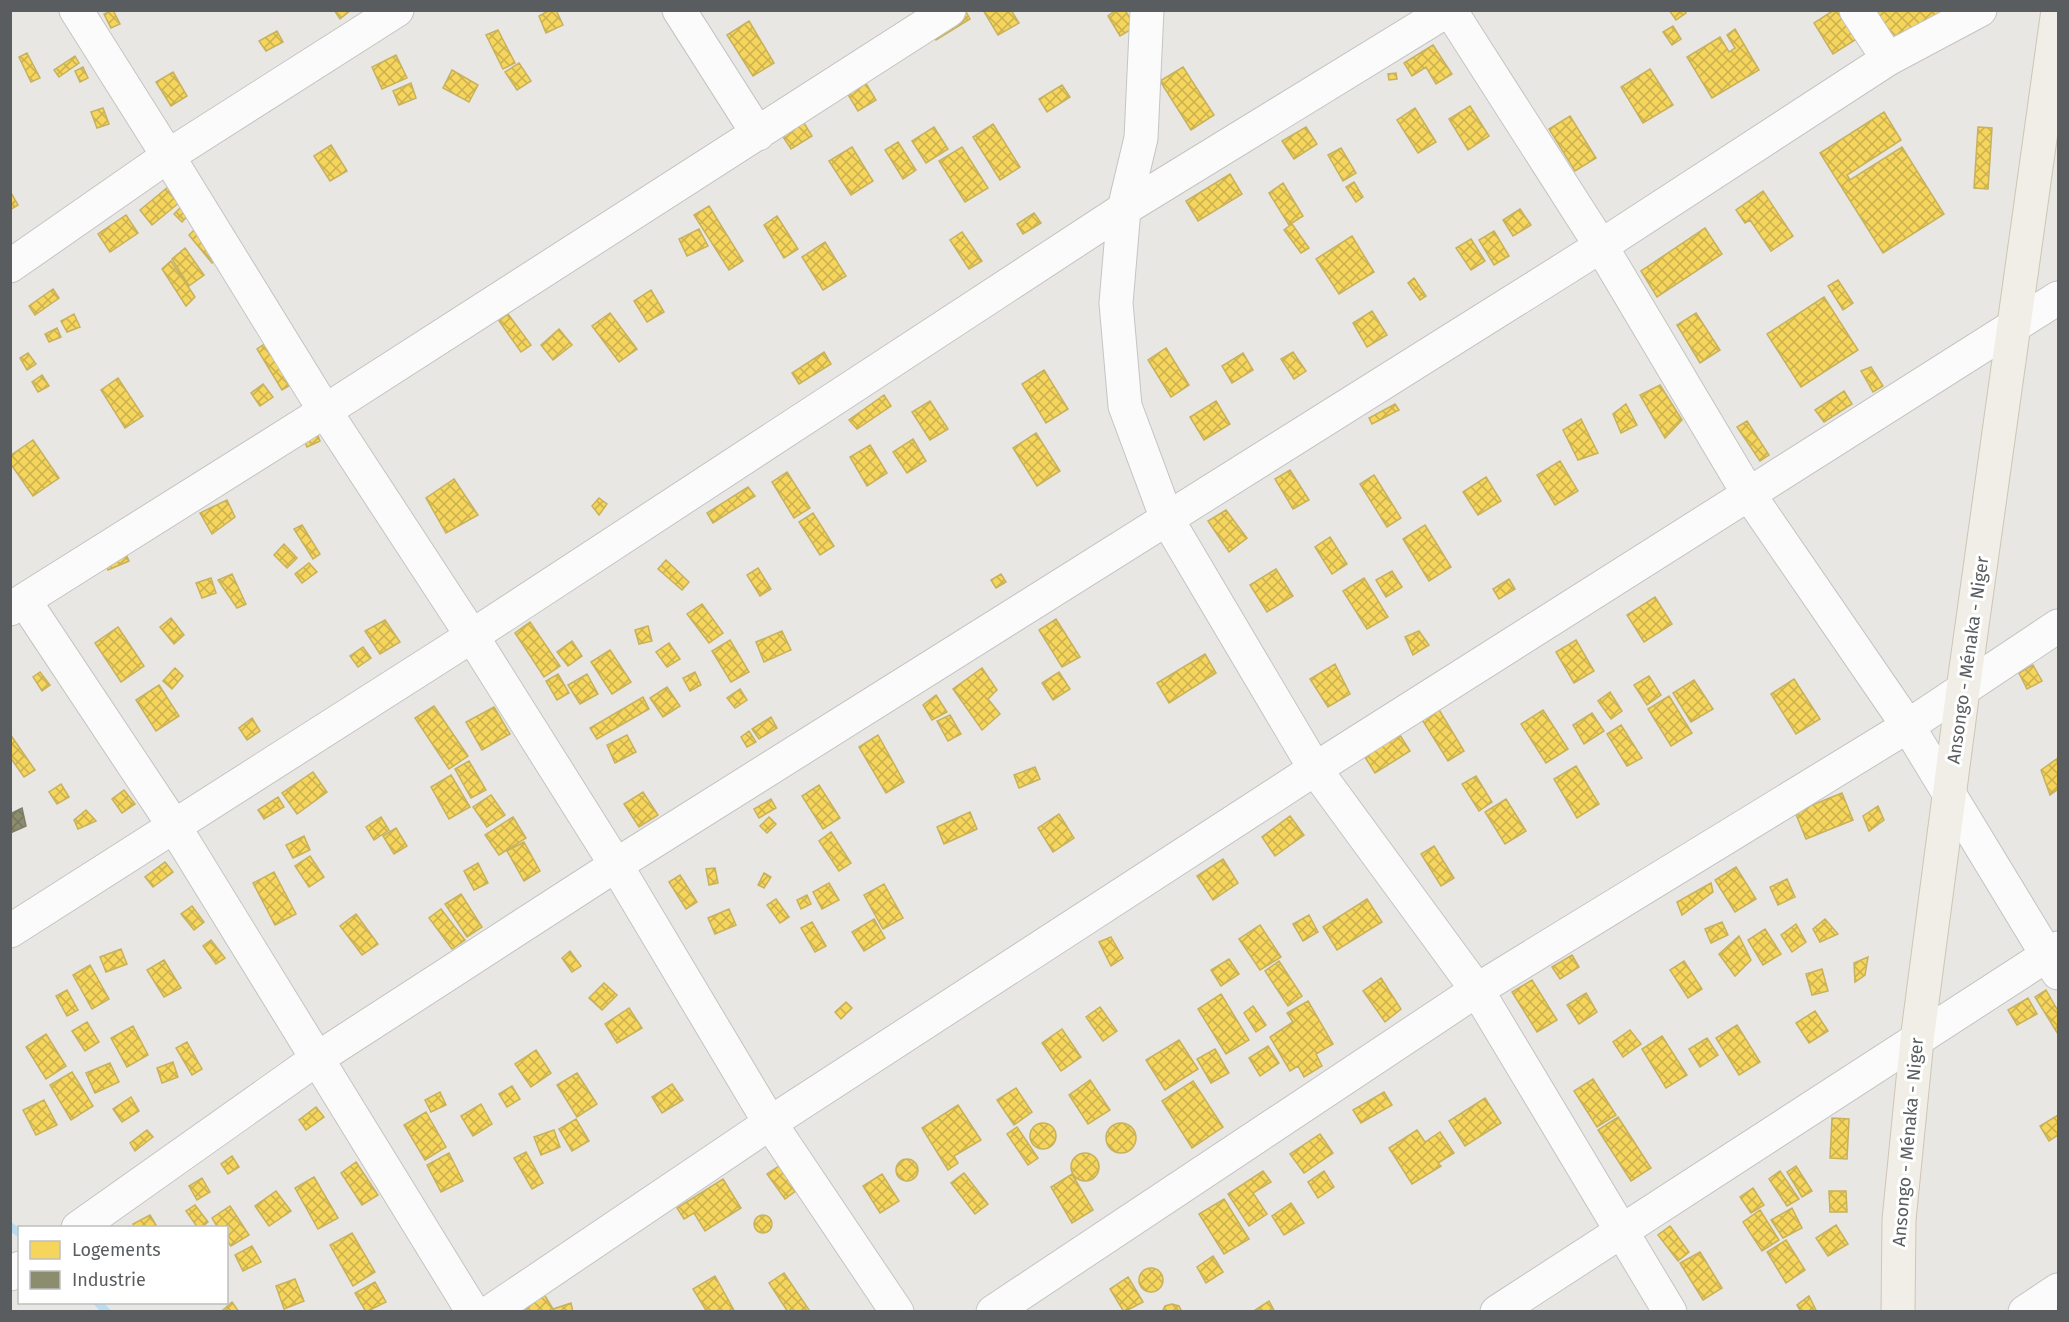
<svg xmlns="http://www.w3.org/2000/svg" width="2069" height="1322" viewBox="0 0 2069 1322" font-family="'Fira Sans',sans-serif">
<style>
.homes{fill:url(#homes-cross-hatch);stroke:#c7b15d;stroke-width:1.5}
.industry{fill:url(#industry-cross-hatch);stroke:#7d7e6a;stroke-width:1.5}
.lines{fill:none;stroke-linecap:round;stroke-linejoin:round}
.stream{stroke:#b8dcf2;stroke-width:8}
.minor-casing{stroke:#c4c4c4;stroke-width:35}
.major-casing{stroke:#cec5b3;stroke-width:35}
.minor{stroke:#fcfbfb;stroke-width:33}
.major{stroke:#f0eee6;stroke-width:33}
.labels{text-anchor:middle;stroke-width:6;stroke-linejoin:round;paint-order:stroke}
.street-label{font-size:18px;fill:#595d60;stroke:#fff}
</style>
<defs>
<pattern id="homes-cross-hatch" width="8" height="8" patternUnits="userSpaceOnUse" patternTransform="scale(1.5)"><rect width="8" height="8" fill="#f6d55c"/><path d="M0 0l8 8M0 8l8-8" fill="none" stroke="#cab04f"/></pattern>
<pattern id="industry-cross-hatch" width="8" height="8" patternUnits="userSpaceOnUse" patternTransform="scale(1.5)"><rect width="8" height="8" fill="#8c8c6e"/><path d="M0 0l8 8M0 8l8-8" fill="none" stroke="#75765e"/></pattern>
</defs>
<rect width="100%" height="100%" fill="#e8e7e3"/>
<path class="homes" d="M113 10 120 24 111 28 104 14Z
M334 10H351L340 19Z
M550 10H556L563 25 546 33 539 16Z
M965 10 970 19 936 40 930 30Z
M983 10H1011L1019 23 998 35Z
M1116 10H1125L1135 27 1120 36 1108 16Z
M1669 10H1684L1686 13 1676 20Z
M1834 10H1841L1858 38 1833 54 1814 23Z
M1864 10H1954L1888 51Z
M749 21 774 63 753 76 727 35Z
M1673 26 1681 39 1672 45 1663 32Z
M1735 29 1759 70 1712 98 1687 57 1720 37 1729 52 1735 48 1727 35Z
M498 30 515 63 503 69 486 35Z
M277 31 283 42 266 51 259 41Z
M1433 45 1452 74 1436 84 1426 67 1412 76 1404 63Z
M27 53 40 78 31 82 19 57Z
M396 55 407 78 382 89 372 67Z
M75 56 79 63 59 77 54 70Z
M519 63 531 81 517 90 505 72Z
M83 67 88 78 80 82 75 71Z
M1183 67 1214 115 1191 130 1160 81Z
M1650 69 1673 105 1643 123 1621 87Z
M452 70 478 85 469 102 443 88Z
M173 72 187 96 171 106 156 82Z
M1396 73 1397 79 1389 80 1388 74Z
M862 77 876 100 858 111 844 88Z
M411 83 416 98 399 105 393 91Z
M1062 85 1070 97 1047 112 1039 99Z
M1470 106 1489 136 1468 150 1449 119Z
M103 108 109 124 97 128 91 112Z
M1415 108 1436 142 1418 153 1397 120Z
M1884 112 1901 140 1847 175 1850 180 1902 147 1944 214 1883 253 1820 153Z
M799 115 812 136 791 149 778 129Z
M1570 116 1596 158 1575 171 1549 129Z
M993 124 1020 167 1000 180 973 137Z
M934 127 948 149 926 163 912 141Z
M1306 127 1317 144 1294 159 1282 141Z
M1978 127 1992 128 1988 189 1974 188Z
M898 142 916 170 903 179 885 150Z
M331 145 347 171 330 181 314 156Z
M852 147 873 181 851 195 829 161Z
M962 147 988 188 965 202 939 161Z
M1341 148 1356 173 1343 181 1328 155Z
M1230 174 1242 194 1198 221 1186 201Z
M1354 182 1363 197 1356 202 1346 187Z
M1283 183 1303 216 1289 225 1269 193Z
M168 187 180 202 152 225 140 210Z
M10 191 18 205 10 210Z
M1763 191 1793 236 1771 251 1750 220 1745 223 1736 210Z
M186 202 193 210 182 222 174 214Z
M709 206 743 261 729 270 694 215Z
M1520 209 1531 225 1513 236 1503 220Z
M1034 213 1041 223 1023 234 1017 224Z
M126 215 138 233 110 252 98 234Z
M777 216 798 249 784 258 764 225Z
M1292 224 1309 248 1301 253 1284 230Z
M196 228 220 257 212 263 189 235Z
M1705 228 1722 254 1657 297 1641 271Z
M699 229 708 246 687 256 679 239Z
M1494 231 1509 256 1494 265 1479 240Z
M962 232 982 261 969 269 950 240Z
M1352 236 1374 272 1339 294 1316 259Z
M1471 239 1485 261 1471 270 1456 248Z
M825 242 846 276 823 290 802 257Z
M185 248 204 275 189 286 172 259Z
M171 261 195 297 186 306 162 269Z
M1414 278 1426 296 1420 300 1408 283Z
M1838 280 1853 303 1843 310 1828 286Z
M53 289 59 298 35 315 29 306Z
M651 290 664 312 647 322 634 301Z
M1824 297 1858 350 1801 387 1767 334Z
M1372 311 1387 335 1367 347 1353 323Z
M610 313 637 349 619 362 592 326Z
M1696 313 1720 350 1700 363 1677 325Z
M74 314 80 327 67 332 61 321Z
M508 314 531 345 521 352 499 321Z
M57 328 61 337 49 342 45 334Z
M559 329 572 345 553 360 541 345Z
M266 343 292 384 282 390 257 349Z
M1166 348 1189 385 1171 397 1148 360Z
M824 352 831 364 799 384 792 373Z
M1293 352 1306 371 1294 379 1281 359Z
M28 353 36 364 27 370 20 358Z
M1243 353 1253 370 1232 383 1222 366Z
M1871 367 1883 386 1873 392 1861 371Z
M1044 370 1068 409 1046 423 1022 384Z
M42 375 49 386 38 392 32 382Z
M118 378 143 416 125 428 101 390Z
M263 384 273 397 260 406 251 393Z
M1660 385 1682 420 1665 438 1640 395Z
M1844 391 1852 404 1824 422 1815 410Z
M884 395 891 406 857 429 849 420Z
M930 401 948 429 930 440 912 412Z
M1216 401 1230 424 1204 440 1190 417Z
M1395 404 1399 410 1372 424 1369 418Z
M1626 404 1637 425 1621 433 1613 414Z
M1581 419 1598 453 1578 460 1563 430Z
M1747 421 1769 455 1760 461 1737 427Z
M315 428 320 441 307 447 301 433Z
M1036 433 1060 471 1037 486 1013 448Z
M913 439 926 461 907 473 893 452Z
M33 440 59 478 33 496 10 463V456Z
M870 445 887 473 867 486 850 457Z
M1560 461 1578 491 1555 505 1537 475Z
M1290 470 1309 500 1293 509 1275 479Z
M787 472 810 508 794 518 772 482Z
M1374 475 1401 518 1387 527 1360 484Z
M1486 477 1501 501 1478 515 1463 492Z
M454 479 478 515 446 533 426 498Z
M748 487 755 496 713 523 707 513Z
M599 498 607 504 599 515 592 506Z
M227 500 235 517 212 534 200 513Z
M1226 510 1247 538 1229 552 1208 521Z
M813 513 834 546 820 555 799 522Z
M302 525 320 554 313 559 294 529Z
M1425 525 1451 567 1429 581 1403 539Z
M1330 537 1347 564 1332 574 1315 547Z
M284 544 297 558 287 568 274 555Z
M126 554 129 561 108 570 105 563Z
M666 560 689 582 682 590 658 569Z
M309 563 317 572 302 583 295 574Z
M758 568 771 589 760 596 747 575Z
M1276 569 1293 596 1267 612 1250 585Z
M1392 571 1402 587 1386 597 1376 580Z
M232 574 246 604 237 608 218 580Z
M1001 574 1006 582 996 588 991 580Z
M211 578 216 593 202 598 196 583Z
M1364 578 1388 617 1367 629 1343 591Z
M1509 579 1515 589 1499 599 1493 589Z
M1655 597 1672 624 1644 642 1627 615Z
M702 604 723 633 709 643 687 614Z
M171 618 184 635 174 644 160 627Z
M1056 619 1080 657 1062 667 1039 630Z
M385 620 400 642 380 654 365 631Z
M530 622 560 666 544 677 515 633Z
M648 626 652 641 639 644 635 630Z
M118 627 144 666 121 682 95 643Z
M782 631 791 650 764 662 756 642Z
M1419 631 1429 645 1413 655 1405 637Z
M730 640 749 672 731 682 712 651Z
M1576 640 1594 671 1574 683 1556 652Z
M572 641 582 656 568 666 557 652Z
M669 643 680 659 667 667 656 652Z
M363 647 371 658 358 667 350 656Z
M610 650 631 682 612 694 591 662Z
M1205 654 1216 673 1169 703 1157 683Z
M1335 664 1350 694 1328 707 1310 679Z
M2033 665 2042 681 2027 689 2019 673Z
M175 668 183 676 172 689 163 681Z
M982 668 997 690 988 699 1000 714 982 730 953 689Z
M40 672 50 685 42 691 33 677Z
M695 672 701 685 690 691 683 678Z
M1059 672 1070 689 1053 700 1042 683Z
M558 674 569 693 557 700 546 681Z
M587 674 598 694 580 704 568 685Z
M1649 676 1661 695 1647 705 1634 685Z
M1794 679 1820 719 1796 734 1771 694Z
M1694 680 1713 709 1691 722 1673 693Z
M159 685 179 716 156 731 136 700Z
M667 687 680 706 663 717 650 698Z
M740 689 747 700 735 708 727 698Z
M1610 692 1622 711 1611 719 1598 701Z
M936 695 947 712 932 720 923 705Z
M1669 696 1692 733 1671 746 1648 709Z
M643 697 649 709 597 739 590 728Z
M434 706 468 756 449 769 415 718Z
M494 707 510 734 482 750 466 722Z
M1438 708 1464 751 1448 761 1421 718Z
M1543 710 1568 749 1546 763 1521 724Z
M1592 713 1604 731 1584 744 1573 725Z
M950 715 961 734 948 741 937 721Z
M771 717 777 728 759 739 752 729Z
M252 718 260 731 247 740 239 728Z
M1621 725 1642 758 1627 766 1607 734Z
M749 731 756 742 747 747 741 737Z
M1398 732 1410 751 1375 773 1363 754Z
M10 734 35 770 24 777 10 757Z
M627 735 636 752 615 763 607 745Z
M878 735 904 782 886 793 859 747Z
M2058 758V789L2050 795 2041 770Z
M469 761 486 790 471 798 455 769Z
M1576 766 1599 804 1577 818 1554 779Z
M1035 767 1040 779 1019 788 1014 775Z
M313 772 327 792 297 814 282 793Z
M451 775 470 807 449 819 431 787Z
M1476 776 1492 802 1479 811 1462 784Z
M61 784 69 797 57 804 49 792Z
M819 785 840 818 823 829 802 796Z
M124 790 135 804 122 813 112 799Z
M643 792 658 815 639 827 624 804Z
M1842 793 1853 820 1806 839 1795 812Z
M491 795 505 815 487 827 473 807Z
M278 797 284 807 264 819 258 810Z
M771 799 776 808 759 818 754 809Z
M1506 799 1526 831 1505 844 1485 812Z
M1878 806 1884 820 1869 831 1863 816Z
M86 810 96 821 78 829 74 820Z
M970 812 977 829 944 844 937 827Z
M1059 814 1074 838 1053 852 1038 828Z
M1290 816 1304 835 1275 856 1262 837Z
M381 817 389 830 374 840 366 827Z
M513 817 526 838 499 855 485 835Z
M769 817 776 824 767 833 760 826Z
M396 828 407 846 394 854 383 836Z
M831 832 851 863 839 871 819 841Z
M304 836 310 850 293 858 286 845Z
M524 842 540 871 524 881 507 851Z
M1434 846 1454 878 1441 886 1421 854Z
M310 856 324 877 309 887 295 866Z
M1223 859 1238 883 1213 900 1197 876Z
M165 862 173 872 153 887 145 877Z
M478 863 488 883 474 890 464 871Z
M1736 867 1756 899 1735 912 1715 880Z
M715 868 718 883 709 885 706 869Z
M274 872 296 914 275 925 253 883Z
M764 873 771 877 764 888 758 885Z
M680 875 697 902 686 909 669 882Z
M1787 879 1795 897 1778 905 1770 887Z
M829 883 839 900 822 909 813 892Z
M1711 883 1713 892 1682 915 1677 902Z
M884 884 903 918 883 929 864 895Z
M461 894 482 927 467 937 445 904Z
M807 895 811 904 801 909 797 900Z
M776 899 789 917 780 923 767 905Z
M1367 899 1382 922 1337 950 1323 927Z
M192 906 204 922 194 930 181 914Z
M441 909 465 940 452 949 429 918Z
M729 909 736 925 715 934 708 918Z
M356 914 378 944 362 955 340 926Z
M1309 915 1318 932 1303 941 1293 924Z
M874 919 885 938 864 951 852 932Z
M1825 919 1838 934 1820 942 1813 929Z
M812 922 826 946 815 952 801 928Z
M1722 922 1728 935 1711 943 1705 929Z
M1796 924 1806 942 1792 952 1781 935Z
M1260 925 1281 957 1260 970 1239 939Z
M1765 929 1781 954 1763 965 1748 940Z
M1739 936 1751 960 1735 976 1719 954Z
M1111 937 1123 958 1111 966 1099 942Z
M211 940 225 958 216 964 203 946Z
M121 949 127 964 106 972 100 957Z
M570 951 581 966 572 972 562 958Z
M1572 955 1579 967 1560 979 1552 967Z
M1868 957 1865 975 1855 982 1854 963Z
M1229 959 1239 974 1221 986 1211 970Z
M164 960 181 988 164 997 147 970Z
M1279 961 1302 996 1288 1006 1265 971Z
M1684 961 1702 989 1688 998 1670 970Z
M90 965 109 999 92 1009 73 975Z
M1822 969 1828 991 1812 995 1806 974Z
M1381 978 1401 1009 1385 1022 1363 991Z
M1532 980 1557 1020 1537 1032 1512 992Z
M604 983 617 995 602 1010 589 998Z
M67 990 78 1010 67 1016 56 996Z
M2046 990 2058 1011V1034L2035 997Z
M1586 993 1597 1012 1579 1024 1567 1005Z
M1221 994 1249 1040 1226 1054 1198 1009Z
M2028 998 2037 1014 2017 1025 2008 1010Z
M1308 1001 1333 1044 1316 1054 1322 1066 1304 1077 1298 1066 1290 1071 1270 1037 1293 1022 1287 1013Z
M846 1002 852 1008 841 1019 835 1012Z
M1253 1006 1266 1025 1256 1032 1244 1013Z
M1100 1007 1117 1031 1103 1041 1086 1017Z
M629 1008 642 1028 617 1043 605 1024Z
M1815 1011 1828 1031 1809 1043 1796 1023Z
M87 1022 99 1042 85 1051 72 1031Z
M1737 1025 1760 1062 1739 1075 1716 1038Z
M133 1026 148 1055 127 1067 111 1038Z
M1062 1029 1081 1057 1061 1071 1042 1043Z
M1630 1030 1641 1044 1623 1057 1613 1042Z
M46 1034 66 1066 46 1079 26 1047Z
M1662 1036 1687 1075 1666 1088 1642 1049Z
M1707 1038 1718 1055 1700 1067 1689 1049Z
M1179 1040 1198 1069 1165 1090 1146 1060Z
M187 1042 202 1069 192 1075 176 1048Z
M1268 1046 1279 1063 1260 1076 1249 1058Z
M1215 1049 1229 1073 1211 1083 1197 1059Z
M536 1050 551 1073 531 1087 515 1064Z
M173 1062 178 1077 162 1083 157 1068Z
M110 1063 119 1082 95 1093 86 1073Z
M72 1072 93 1106 71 1120 50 1085Z
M577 1073 597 1104 577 1117 557 1085Z
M1593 1079 1616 1115 1597 1127 1574 1091Z
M1090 1080 1110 1110 1088 1124 1069 1095Z
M1193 1081 1223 1127 1192 1148 1162 1101Z
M672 1084 683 1100 662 1113 652 1097Z
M512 1086 520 1099 507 1107 499 1094Z
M1016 1088 1032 1112 1014 1125 997 1100Z
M440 1092 446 1105 431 1112 425 1100Z
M1384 1092 1392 1105 1361 1123 1353 1110Z
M131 1097 139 1111 122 1122 113 1109Z
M1485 1098 1501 1123 1465 1146 1449 1121Z
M44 1100 57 1125 36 1135 23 1110Z
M481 1104 492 1124 473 1136 461 1116Z
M958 1105 981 1140 954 1156 958 1163 948 1170 922 1128Z
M316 1107 324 1117 306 1130 299 1120Z
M426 1112 446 1147 425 1160 404 1125Z
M2058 1115V1135L2049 1141 2040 1126Z
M1618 1117 1651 1168 1631 1181 1598 1130Z
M1832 1118 1849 1119 1847 1159 1830 1158Z
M576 1119 589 1141 572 1151 559 1129Z
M1106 1138a15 15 0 1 1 30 0a15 15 0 1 1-30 0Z
M1030 1136a13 13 0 1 1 26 0a13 13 0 1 1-26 0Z
M1017 1127 1038 1158 1028 1165 1007 1134Z
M147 1130 153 1137 135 1151 130 1143Z
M554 1130 560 1147 541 1155 534 1137Z
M1417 1130 1425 1142 1440 1132 1454 1153 1438 1163 1441 1166 1412 1184 1389 1148Z
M1320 1134 1333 1153 1304 1173 1290 1154Z
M526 1152 543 1183 532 1189 514 1158Z
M1071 1167a14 14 0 1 1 28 0a14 14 0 1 1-28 0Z
M449 1153 463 1181 441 1192 427 1165Z
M232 1156 239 1167 228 1174 221 1164Z
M896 1170a11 11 0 1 1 22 0a11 11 0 1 1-22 0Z
M356 1162 378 1195 362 1205 341 1173Z
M779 1166 797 1190 785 1199 767 1174Z
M1796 1166 1812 1191 1802 1197 1787 1172Z
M1263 1171 1271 1182 1253 1193 1267 1214 1249 1226 1228 1194Z
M1324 1171 1334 1187 1318 1198 1308 1182Z
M1780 1171 1799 1199 1787 1206 1769 1179Z
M964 1173 988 1204 975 1214 951 1183Z
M882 1174 899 1201 880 1213 863 1186Z
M1072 1174 1093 1210 1072 1223 1051 1187Z
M314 1177 338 1218 318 1229 295 1188Z
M202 1178 210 1192 197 1200 189 1186Z
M723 1179 741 1208 705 1231 694 1213 684 1219 677 1208Z
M1753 1188 1764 1205 1751 1213 1740 1197Z
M276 1191 291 1211 269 1226 255 1206Z
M1829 1191H1846L1847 1212H1830Z
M1224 1199 1249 1239 1224 1254 1199 1214Z
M1291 1203 1304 1223 1284 1235 1272 1216Z
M195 1205 208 1222 201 1228H198L186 1211Z
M230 1206 249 1235 231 1246 226 1240V1228H218L212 1218Z
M1792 1208 1802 1228 1783 1238 1771 1220Z
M1760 1210 1779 1240 1762 1251 1743 1222Z
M150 1215 156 1225 152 1228H135L133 1224Z
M754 1224a9 9 0 1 1 18 0a9 9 0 1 1-18 0Z
M1836 1225 1848 1244 1828 1256 1816 1238Z
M1670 1226 1689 1252 1678 1261 1658 1235Z
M352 1233 375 1272 353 1286 330 1245Z
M1786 1240 1805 1270 1786 1283 1767 1252Z
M252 1246 261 1262 243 1271 235 1255Z
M1700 1252 1722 1288 1703 1300 1680 1263Z
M1213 1256 1223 1272 1206 1283 1197 1267Z
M1139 1280a12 12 0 1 1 24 0a12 12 0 1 1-24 0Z
M784 1273 809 1310 807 1312H788L769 1283Z
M715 1276 735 1312H707L693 1289Z
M1128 1277 1143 1302 1124 1312 1110 1289Z
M295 1279 304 1301 284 1309 276 1286Z
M375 1282 386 1302 366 1312 355 1293Z
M542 1291 553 1309 571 1303 573 1312H523L519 1306Z
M1809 1296 1817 1312H1801L1797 1305Z
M1269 1301 1275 1312H1252Z
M232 1302 239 1312H224L223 1310Z
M1172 1304 1179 1306 1182 1312H1162L1165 1306Z"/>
<path class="industry" d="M22 808 26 826 10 833V814Z"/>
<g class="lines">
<path class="stream" d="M10 1226 20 1234
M97 1302 107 1312"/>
<g class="minor-casing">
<path id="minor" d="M76 10 168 156 325 411 472 636 616 865 770 1123 897 1312
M679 10 758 134
M1147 10 1141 138 1124 209 1116 303 1125 406 1167 519 1315 769 1477 990 1670 1312
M1450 10 1601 246 1748 493 1908 726 2058 973
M1856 10 1888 59
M10 266 168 156 397 10
M24 600 174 826 473 1312
M10 609 325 411 949 10
M10 931 472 636 1124 209 1448 10
M78 1228 318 1058 616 865 1601 246 1888 59 1980 10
M10 1274 20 1268
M490 1312 770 1123 1315 769 2058 298
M993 1312 1477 990 1908 726 2058 626
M1497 1312 2058 948
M2025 1312 2058 1290"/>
</g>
<g class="major-casing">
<path id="major" d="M1898 1312 1899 1220 1917 1040 1963 690 2058 10"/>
</g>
<use href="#minor" class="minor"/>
<use href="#major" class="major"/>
</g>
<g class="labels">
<g class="street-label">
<text transform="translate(1968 660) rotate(-82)" y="6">Ansongo - Ménaka - Niger</text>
<text transform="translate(1908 1142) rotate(-85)" y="6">Ansongo - Ménaka - Niger</text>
</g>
</g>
<rect width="2069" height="1322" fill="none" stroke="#595d60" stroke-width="24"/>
<rect x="18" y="1226" width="210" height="78" fill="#ffffff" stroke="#bdbebf" stroke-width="1.5"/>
<rect x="30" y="1241" width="30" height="18" fill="#f6d55c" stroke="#bdbebf" stroke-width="1.5"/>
<text x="72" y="1256" font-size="18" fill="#595d60">Logements</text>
<rect x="30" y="1271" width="30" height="18" fill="#8c8c6e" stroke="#bdbebf" stroke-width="1.5"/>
<text x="72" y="1286" font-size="18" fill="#595d60">Industrie</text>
</svg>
